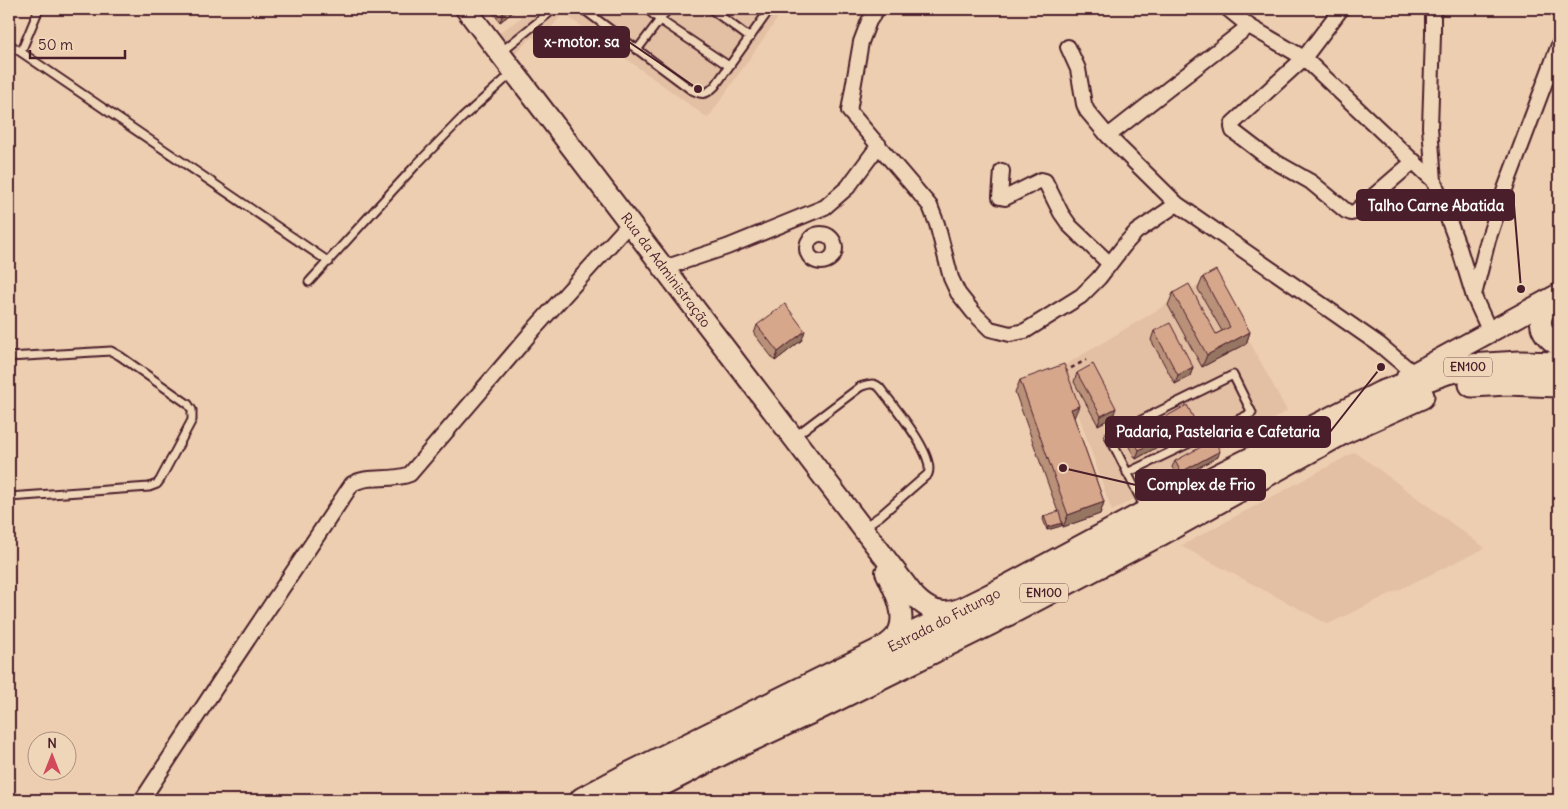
<svg xmlns="http://www.w3.org/2000/svg" width="1568" height="809" viewBox="0 0 1568 809" font-family="Delius,sans-serif">
<style>
.built{fill:#e3bfa3}
.lines{fill:none;stroke-linecap:round;stroke-linejoin:round}
.lane-casing{stroke:#4a1f2b;stroke-width:11}
.street-casing{stroke:#4a1f2b;stroke-width:18}
.secondary-casing{stroke:#4a1f2b;stroke-width:24}
.highway-casing{stroke:#4a1f2b;stroke-width:29}
.path{stroke:#4a1f2b;stroke-width:2.5;stroke-dasharray:4 4;stroke-linecap:butt}
.lane{stroke:#f0d6b8;stroke-width:7}
.street{stroke:#f0d6b8;stroke-width:14}
.secondary{stroke:#f0d6b8;stroke-width:20}
.highway{stroke:#f0d6b8;stroke-width:25}
.wall{fill:#b99078;stroke:#4a1f2b}
.shaded-wall{fill:#967562;stroke:#4a1f2b}
.building{fill:#d7a78c;stroke:#4a1f2b}
.labels{text-anchor:middle;stroke-width:5;stroke-linejoin:round;paint-order:stroke}
.shield{fill:#f0d6b8;stroke:#7c5655;stroke-width:1}
.shield-label{font-size:12px;font-weight:bold;fill:#4a1f2b}
.street-label{font-size:14px;fill:#4a1f2b;stroke:#f0d6b8}
.leader{fill:none;stroke:#4a1f2b;stroke-width:2}
.callout-dot{fill:#4a1f2b;stroke:#f0d6b8;stroke-width:2}
.callout{fill:#4a1f2b;stroke:#4a1f2b;stroke-width:2}
.callout-label{font-size:15px;text-anchor:middle;font-weight:bold;fill:#fff}
</style>
<rect width="100%" height="100%" fill="#edceb0"/>
<filter id="ink" filterUnits="userSpaceOnUse"><feTurbulence type="fractalNoise" baseFrequency=".02" numOctaves="2"/><feDisplacementMap in="SourceGraphic" scale="10" xChannelSelector="R" yChannelSelector="G"/><feConvolveMatrix kernelMatrix="1 2 1 2 8 2 1 2 1" color-interpolation-filters="sRGB"/></filter>
<g filter="url(#ink)">
<path class="built" d="M520 9H784L708 118 563 13 539 43 532 37 508 61 490 39 521 18Z
M1214 276 1287 411 1112 511 1062 367Z
M1355 452 1485 548 1328 624 1181 546Z"/>
<g class="lines">
<g class="lane-casing">
<path id="lane" d="M583 9 690 89C702 95 705 96 715 86L770 9
M647 9 660 20 729 66
M711 9 750 38
M9 44 329 262
M637 50 668 9
M502 51 554 9
M21 52 39 9
M309 282 415 166 461 119 512 73
M9 357 111 351 120 356 188 404 192 410V420L160 480 157 484 149 487 9 497
M794 437 860 387C868 384 874 382 880 388 892 404 936 455 928 474L880 516 864 527
M1127 473 1252 413 1233 375 1109 436 1145 508"/>
</g>
<g class="street-casing">
<path id="street" d="M877 9 869 21 861 42 849 111 930 206 937 224 951 278 958 293 973 312 990 329 1010 334 1025 331 1081 296 1099 278 1126 243 1136 232 1177 204
M1228 9 1249 26 1304 58 1434 181
M1341 9 1304 58 1233 123 1232 127 1233 131 1267 157 1311 182 1346 211 1351 213 1355 212 1414 161
M1433 9V35L1430 127 1434 181 1459 248 1474 297 1490 332
M1068 47 1078 69 1084 104 1087 111 1108 136 1177 204 1380 345 1413 373
M1108 136 1249 26
M1002 171 1000 197 1005 198 1041 180 1045 181 1061 213 1070 226 1110 264
M807 248a14 14 0 1 1 28 0a14 14 0 1 1-28 0Z
M664 268 727 247 825 207 848 187 879 145
M1474 295 1488 240 1505 189 1559 45
M142 800 224 675 352 484C369 474 391 482 410 474L535 328 630 223"/>
</g>
<g class="secondary-casing">
<path id="secondary" d="M466 9 915 597C928 610 941 616 960 609
M1556 299C1535 315 1536 332 1559 346
M1407 377 1559 294
M882 648C888 644 896 638 899 631 907 612 894 589 886 572"/>
</g>
<g class="highway-casing">
<path id="highway" d="M1472 384 1507 382 1559 384
M583 800 628 776 992 596 1147 513 1382 394 1447 371 1469 367 1520 364 1559 365
M629 800 724 751 816 708 992 621 1154 536 1343 431 1421 396"/>
</g>
<path class="path" d="M1064 372 1086 360"/>
<use href="#lane" class="lane"/>
<use href="#street" class="street"/>
<use href="#secondary" class="secondary"/>
<use href="#highway" class="highway"/>
</g>
<path class="wall" d="M490 9H517L500 22Z
M1203 277 1250 332 1246 344 1202 367 1168 305 1173 293 1216 334 1222 331 1198 289Z
M757 325 802 340 775 361 754 334Z
M1154 331 1193 367 1190 376 1175 384 1151 340Z
M1077 373 1113 417 1098 425 1074 382Z
M1020 380 1074 418 1104 502 1100 514 1063 527 1062 523 1061 526 1047 530 1043 519 1044 516 1058 512 1015 392Z
M1191 428 1136 459 1128 445 1131 436Z
M1218 457 1178 478 1172 467 1175 461Z"/>
<path class="shaded-wall" d="M508 9H517L500 22 503 13Z
M805 331 802 340 775 361 778 352Z
M1250 332 1246 344 1202 367 1207 355Z
M1193 367 1190 376 1175 384 1178 375Z
M1079 406 1074 418 1071 409Z
M1116 408 1113 417 1098 425 1101 416Z
M1194 419 1191 428 1136 459 1139 450Z
M1220 451 1218 457 1178 478 1181 472Z
M1104 502 1100 514 1063 527 1068 515Z
M1062 523 1061 526 1047 530 1048 527Z"/>
<path class="building" d="M500 9H508L503 13Z
M1216 270 1250 332 1207 355 1173 293 1189 284 1216 334 1230 327 1203 277Z
M785 304 805 331 778 352 757 325Z
M1170 323 1193 367 1178 375 1154 331Z
M1064 364 1079 406 1071 409 1104 502 1068 515 1020 380Z
M1093 364 1116 408 1101 416 1077 373Z
M1187 405 1194 419 1139 450 1131 436Z
M1214 440 1220 451 1181 472 1175 461Z
M1059 511 1062 523 1048 527 1044 516Z"/>
</g>
<g class="labels">
<g class="shield">
<rect x="1444" y="357.5" width="48" height="19" rx="4"/>
<rect x="1020" y="583.5" width="48" height="19" rx="4"/>
</g>
<g class="shield-label">
<text x="1468" y="371">EN100</text>
<text x="1044" y="597">EN100</text>
</g>
<g class="street-label">
<text transform="translate(666 270) rotate(53)" y="5">Rua da Administração</text>
<text transform="translate(944 620) rotate(-27)" y="5">Estrada do Futungo</text>
</g>
</g>
<path class="leader" d="M698 89L629 42M1521 289L1514 205M1381 367L1330 432M1063 468L1136 485"/>
<g class="callout-dot">
<circle cx="698" cy="89" r="5"/>
<circle cx="1521" cy="289" r="5"/>
<circle cx="1381" cy="367" r="5"/>
<circle cx="1063" cy="468" r="5"/>
</g>
<g class="callout">
<rect x="534" y="27" width="95" height="30" rx="5"/>
<rect x="1357" y="190" width="157" height="30" rx="5"/>
<rect x="1106" y="417" width="224" height="30" rx="5"/>
<rect x="1136" y="470" width="129" height="30" rx="5"/>
</g>
<g class="callout-label">
<text x="582" y="47">x-motor. sa</text>
<text x="1436" y="211">Talho Carne Abatida</text>
<text x="1218" y="437">Padaria, Pastelaria e Cafetaria</text>
<text x="1201" y="490">Complex de Frio</text>
</g>
<rect width="1568" height="809" fill="none" stroke="#f0d6b8" stroke-width="30"/>
<rect x="15" y="15" width="1538" height="779" fill="none" stroke="#4a1f2b" stroke-width="2" filter="url(#ink)"/>
<g transform="translate(52 756)"><circle r="24" fill="#f0d6b8" stroke="#ae8d80"/>
<path d="M0-4L9 19L0 12L-9 19Z" fill="#d1495b"/>
<text y="-8" font-size="14" font-weight="bold" text-anchor="middle" fill="#4a1f2b">N</text>
</g>
<path d="M30 50v8h95v-8" fill="none" stroke="#4a1f2b" stroke-width="2.5"/>
<text x="38" y="50" font-size="15" fill="#4a1f2b" stroke="#f0d6b8" stroke-width="4" paint-order="stroke">50 m</text>
</svg>
